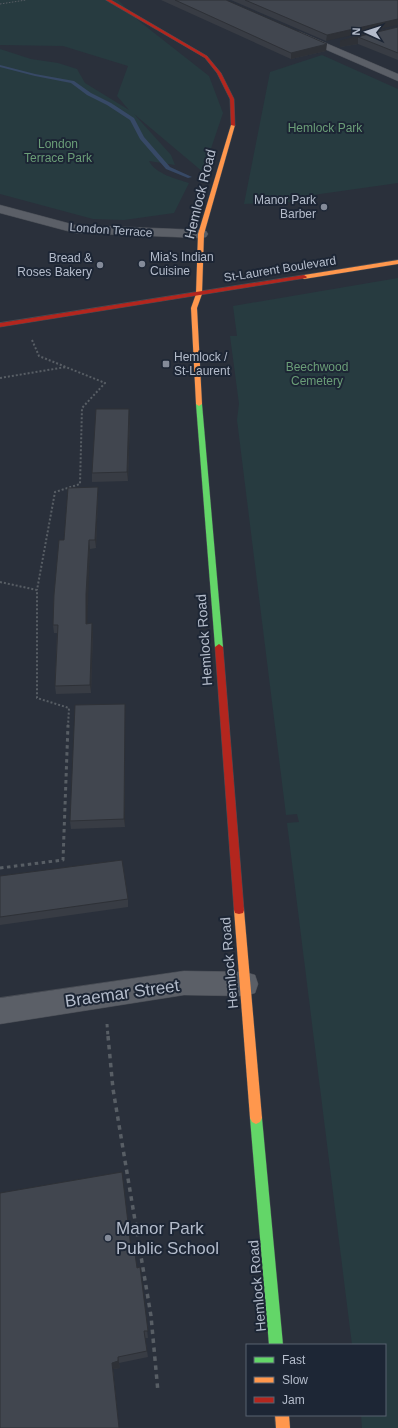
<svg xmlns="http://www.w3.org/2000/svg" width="398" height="1428" font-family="Helvetica,sans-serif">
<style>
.green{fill:#273b40}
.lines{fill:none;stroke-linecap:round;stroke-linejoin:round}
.stream{fill:#374966;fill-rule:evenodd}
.street-casing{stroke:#474b53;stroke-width:1}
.fast-casing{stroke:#474b53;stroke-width:1}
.slow-casing{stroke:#474b53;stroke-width:1}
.jam-casing{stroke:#474b53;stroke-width:1}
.path-far3{stroke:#585e65;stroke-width:1;stroke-dasharray:1.5 1.5;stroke-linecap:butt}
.path-far2{stroke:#585e65;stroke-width:2;stroke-dasharray:2 2;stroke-linecap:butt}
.path-far1{stroke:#585e65;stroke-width:3;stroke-dasharray:3.5 3.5;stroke-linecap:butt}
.path{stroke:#585e65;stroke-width:3.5;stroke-dasharray:4.5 4.5;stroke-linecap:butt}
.street{fill:#5b5f67;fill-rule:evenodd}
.fast{fill:#63d668;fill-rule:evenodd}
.slow{fill:#ff974d;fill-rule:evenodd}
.jam{fill:#b3261e;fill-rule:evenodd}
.wall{fill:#383c44}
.shaded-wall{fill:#2e3137}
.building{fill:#41464f;stroke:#2e3137}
.poi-dot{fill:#848b99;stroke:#1d2635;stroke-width:1.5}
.labels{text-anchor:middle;stroke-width:4;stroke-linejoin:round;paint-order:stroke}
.far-park-label{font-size:12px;fill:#6a9d77;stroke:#1d2635}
.far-poi-label{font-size:12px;fill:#b4bccb;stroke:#1d2635;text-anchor:end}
.far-street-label{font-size:12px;fill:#b4bccb;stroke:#1d2635}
.street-label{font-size:14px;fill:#b4bccb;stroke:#1d2635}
.near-street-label{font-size:17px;fill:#b4bccb;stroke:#1d2635}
.near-poi-label{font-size:17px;fill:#b4bccb;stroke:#1d2635;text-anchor:start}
</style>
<rect width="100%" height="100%" fill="#2a303b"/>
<g class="green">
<path d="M0,0H118L139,21L209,76L223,113L203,172L134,114L171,155L175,165L149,161C155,174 177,179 189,183L174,213L124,220L93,219L0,194V49L31,59L58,63L77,69L85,83L129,110L117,96L128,66L63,46L0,45Z"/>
<path d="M322,55L398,89V183L306,196L310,201L244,204L270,72Z"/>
<path d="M398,278V1428H362L361,1415H385V1345H352L287,823L299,822L297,814L286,815L237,420L239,404L230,336H237L233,306Z"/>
</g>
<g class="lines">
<path class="stream" d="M0,65L35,74L74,81L91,93L111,103L134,118L144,137L170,167L192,177L188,178L166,169L140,139L130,120L107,105L87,95L71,83L35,76L0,67Z"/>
<g class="street-casing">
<g id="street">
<path d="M300,32L398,74V81L297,37L295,35Z"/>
<path d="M0,205L75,225L201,230L206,231L208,234L206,237L201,238L75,233L0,213Z"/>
<path d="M184,971L245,972L255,975L258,984L255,993L245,996L184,995L0,1024V998Z"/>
</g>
</g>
<g class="fast-casing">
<g id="fast">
<path d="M199,402L202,404L223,647L219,650L215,647L196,404Z"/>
<path d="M256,1112L260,1114L262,1118L283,1345H269L250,1118L252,1114Z"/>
</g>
</g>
<g class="slow-casing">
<g id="slow">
<path d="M233,124L235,125L204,234L202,294L197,308L202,404L199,406L196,404L191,308L196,294L198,234L231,125Z"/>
<path d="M398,260V264L304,279L301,277L304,275Z"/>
<path d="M239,906L243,907L244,910L262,1118L260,1122L256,1124L252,1122L250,1118L234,910L235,907Z"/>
<path d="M275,1415H289L290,1428H276Z"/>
</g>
</g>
<g class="jam-casing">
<g id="jam">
<path d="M106,0H111L207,56L221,73L234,99L235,126L231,125L230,99L217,73L205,58Z"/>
<path d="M304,275L307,277L306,278L0,327V323Z"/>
<path d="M219,644L223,647L244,910L243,913L239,914L235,913L234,910L215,647Z"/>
</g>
</g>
<path class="path-far3" d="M0,4L26,0"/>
<g class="path-far2">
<path d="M32,340L39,356L105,383L82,408L80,484L55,492L37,590"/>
<path d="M0,378L66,367"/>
<path d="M0,582L37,590V698L69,708L68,726"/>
</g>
<g class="path-far1">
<path d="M0,868L63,860L68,725"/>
<path d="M107,1024L108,1037"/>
</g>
<path class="path" d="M108,1036L113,1089L151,1316L158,1392"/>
<use href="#street" class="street"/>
<use href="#fast" class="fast"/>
<use href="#slow" class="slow"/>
<use href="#jam" class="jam"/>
</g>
<g class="wall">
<path d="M161,0H226L326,51L291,59Z"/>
<path d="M231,0H398L326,41Z"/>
<path d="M398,27V60L358,44L340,47V41Z"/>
<path d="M130,417L128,481L92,482V473Z"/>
<path d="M98,487V496L96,548L90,549L87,603V624L93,632L91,693L56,694L55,686L57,633H54L53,625L64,540Z"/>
<path d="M125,704V827L71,829L70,821Z"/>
<path d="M0,876L128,899V907L0,925Z"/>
<path d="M131,1248L137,1268L140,1267L148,1338H145L148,1357L119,1363L120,1368L113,1369L119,1428H0Z"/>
</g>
<g class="shaded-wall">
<path d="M398,19V25L326,41L327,35Z"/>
<path d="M358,37V44L340,47V41Z"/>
<path d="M327,44L326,51L291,59V53Z"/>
<path d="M129,409L130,417L128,481L127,472Z"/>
<path d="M98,487V496L96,548L95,540Z"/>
<path d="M89,540L90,549L87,632L86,624V594Z"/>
<path d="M92,623L93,632L91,693L90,685Z"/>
<path d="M125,704V827L124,819Z"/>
<path d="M118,1357L120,1368L113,1369L119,1428L112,1363Z"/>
</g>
<g class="building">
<path d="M175,0H226L327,44L291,53Z"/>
<path d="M245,0H398V19L327,35Z"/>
<path d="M398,27V53L358,37L340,41Z"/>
<path d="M96,409H129L127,472L92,473Z"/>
<path d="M98,487L95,540H89L86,594V624L92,623L90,685L55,686L58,625H53L54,595L59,540H64L68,488Z"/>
<path d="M125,704L124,819L70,821L75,705Z"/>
<path d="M122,860L128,899L0,917V876Z"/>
<path d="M122,1172L131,1248L134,1247L137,1268L140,1267L148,1331H144L147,1351L118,1357V1361L112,1363L119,1428H0V1193Z"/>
</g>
<g class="poi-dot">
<circle cx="324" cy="207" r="4"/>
<circle cx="142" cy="264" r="4"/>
<circle cx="100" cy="265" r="4"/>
<rect x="162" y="360" width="8" height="8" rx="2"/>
<circle cx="108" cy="1238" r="4"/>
</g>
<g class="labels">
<g class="far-park-label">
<text x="325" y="132">Hemlock Park</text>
<text x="58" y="148">London<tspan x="58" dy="14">Terrace Park</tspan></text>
<text x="317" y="371">Beechwood<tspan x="317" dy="14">Cemetery</tspan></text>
</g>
<g class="far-poi-label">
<text x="316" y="204">Manor Park<tspan x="316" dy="14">Barber</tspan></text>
<text x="150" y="261" text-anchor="start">Mia's Indian<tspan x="150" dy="14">Cuisine</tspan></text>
<text x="92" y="262">Bread &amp;<tspan x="92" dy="14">Roses Bakery</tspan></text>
<text x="174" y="361" text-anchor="start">Hemlock /<tspan x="174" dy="14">St-Laurent</tspan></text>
</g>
<g class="far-street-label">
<text transform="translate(111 230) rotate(4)" y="4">London Terrace</text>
<text transform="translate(280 269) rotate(-9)" y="4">St-Laurent Boulevard</text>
</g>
<g class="street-label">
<text transform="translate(200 194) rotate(-76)" y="5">Hemlock Road</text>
<text transform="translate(204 640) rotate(-94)" y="5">Hemlock Road</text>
<text transform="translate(229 963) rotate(-95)" y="5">Hemlock Road</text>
<text transform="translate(257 1286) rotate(-95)" y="5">Hemlock Road</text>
</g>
<g class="near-street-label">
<text transform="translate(122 993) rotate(-8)" y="6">Braemar Street</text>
</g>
<g class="near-poi-label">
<text x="116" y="1234">Manor Park<tspan x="116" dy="20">Public School</tspan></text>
</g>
</g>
<rect x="246" y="1344" width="140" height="72" fill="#1d2635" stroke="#596271"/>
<rect x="254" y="1357" width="20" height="6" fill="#63d668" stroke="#596271"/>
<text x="282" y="1364" font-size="12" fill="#b4bccb">Fast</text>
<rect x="254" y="1377" width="20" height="6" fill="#ff974d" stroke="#596271"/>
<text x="282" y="1384" font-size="12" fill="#b4bccb">Slow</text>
<rect x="254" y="1397" width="20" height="6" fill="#b3261e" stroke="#596271"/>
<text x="282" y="1404" font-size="12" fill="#b4bccb">Jam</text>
<g transform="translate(366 32) rotate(273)" stroke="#1d2635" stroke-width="3" paint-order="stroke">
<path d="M0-3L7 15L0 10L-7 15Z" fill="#b4bccb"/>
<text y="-6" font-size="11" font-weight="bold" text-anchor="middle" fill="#b4bccb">N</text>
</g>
</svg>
